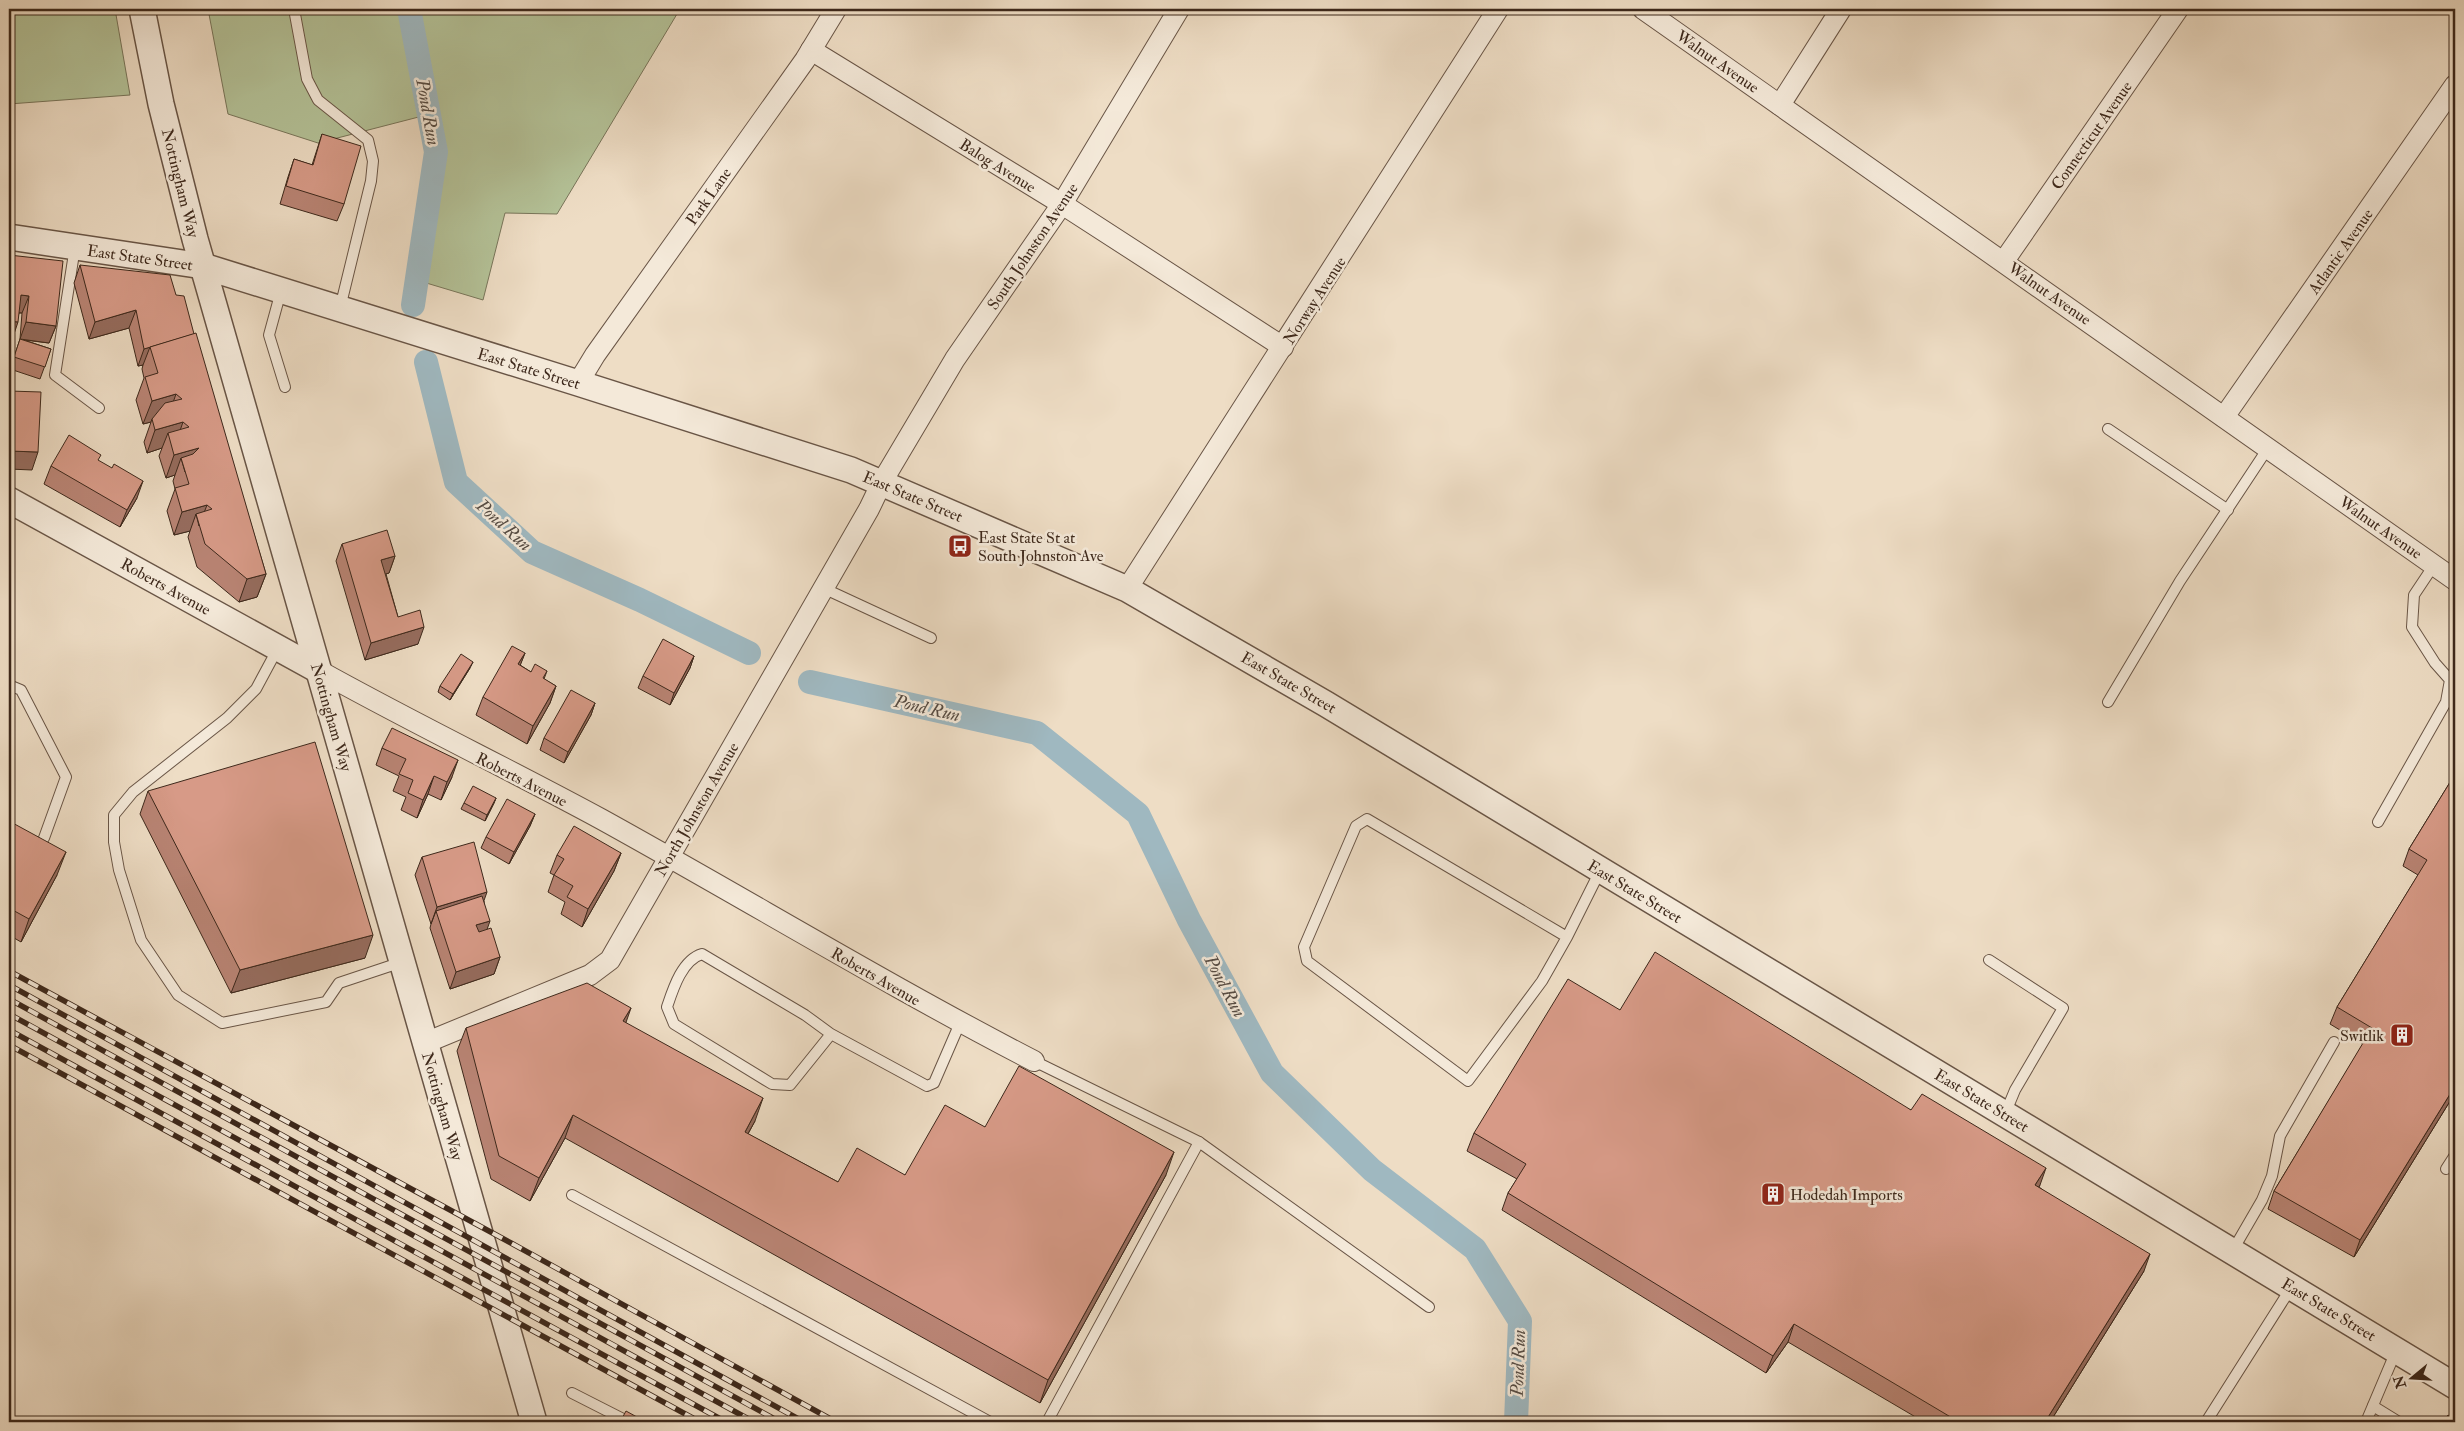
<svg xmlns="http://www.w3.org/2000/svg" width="2464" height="1431" font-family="'IM FELL Double Pica',serif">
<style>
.green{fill:#b4c298;stroke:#78755a}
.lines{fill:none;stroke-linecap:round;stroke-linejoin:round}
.canal{stroke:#9fb8c0;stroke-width:24}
.service-casing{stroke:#695546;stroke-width:12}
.minor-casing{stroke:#695546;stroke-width:22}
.tertiary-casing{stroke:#695546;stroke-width:28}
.service{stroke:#f4e9d9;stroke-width:10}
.minor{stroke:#f4e9d9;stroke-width:20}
.tertiary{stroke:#f4e9d9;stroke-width:25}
.rail-casing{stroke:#3d281b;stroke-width:5.5}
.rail{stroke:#f4e9d9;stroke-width:4;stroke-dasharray:11;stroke-linecap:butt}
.wall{fill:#b98474;stroke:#3d281b}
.shaded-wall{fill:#966c5e;stroke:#3d281b}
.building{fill:#d79a87;stroke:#3d281b}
.labels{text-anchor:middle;stroke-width:5;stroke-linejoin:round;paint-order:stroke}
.street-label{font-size:16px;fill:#3d281b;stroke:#f4e9d9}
.poi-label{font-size:16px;fill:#3d281b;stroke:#f4e9d9;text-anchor:start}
.water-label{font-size:18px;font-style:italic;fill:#564c44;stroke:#f4e9d9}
</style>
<rect width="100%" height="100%" fill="#eeddc5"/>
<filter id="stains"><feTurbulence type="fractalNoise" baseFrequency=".004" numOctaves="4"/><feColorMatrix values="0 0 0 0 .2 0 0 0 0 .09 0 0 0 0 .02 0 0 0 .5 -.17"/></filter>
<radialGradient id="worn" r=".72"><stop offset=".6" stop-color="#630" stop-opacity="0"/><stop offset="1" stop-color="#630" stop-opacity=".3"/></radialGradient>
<g class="green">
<path d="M9,9H115L130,95L9,104Z"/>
<path d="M208,9H680L557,214L505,213L483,300L413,279L438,112L318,143L228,114Z"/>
</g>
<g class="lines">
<g class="canal">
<path d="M409,9L436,152L413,305"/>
<path d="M426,362L456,482L532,552L640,600L749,653"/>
<path d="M810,682L1037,733L1138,814L1189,920L1272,1073L1372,1170L1475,1249L1520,1321L1516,1422"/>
</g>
<g class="service-casing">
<g id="service">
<path d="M294,9L307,79L318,100L368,140L373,161L371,181L340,308"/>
<path d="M75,247L55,375L99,408"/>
<path d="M281,291L269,335L285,387"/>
<path d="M2108,429L2228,510"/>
<path d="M823,588L931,638"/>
<path d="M278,648L256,689L227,718L133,792L114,815V842L119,870L141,940L178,995L222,1023L326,1002L339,983L402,962"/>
<path d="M9,685L21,690L66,777L44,838"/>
<path d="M2108,702L2180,581L2268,448"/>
<path d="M2378,822L2446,702L2450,680L2435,663L2412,627L2414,595L2434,565"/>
<path d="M1567,937L1367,819L1356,826L1304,947L1307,961L1468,1081L1542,981L1567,937L1600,871"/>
<path d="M1989,960L2063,1008L2015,1090L2005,1114"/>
<path d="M831,1034L790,1085L772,1084L674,1024L667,1007C673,989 682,960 702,954L805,1015L831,1034L927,1086L934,1083L960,1023"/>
<path d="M1034,1061L1199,1142L1429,1307"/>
<path d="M2446,1169L2455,1155"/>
<path d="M572,1195L990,1422"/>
<path d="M2233,1250L2262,1200L2272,1176L2280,1136L2334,1042"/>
<path d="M572,1393L629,1422"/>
<path d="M2373,1406L2399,1422"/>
<path d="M1047,1422L1199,1142"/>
<path d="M2206,1422L2291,1288"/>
<path d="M2366,1422L2396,1351"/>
</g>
</g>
<g class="minor-casing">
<g id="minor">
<path d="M1643,9L2455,580"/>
<path d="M811,50L1062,204L1283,347"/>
<path d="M1780,105L1841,9"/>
<path d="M2004,261L2178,9"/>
<path d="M578,383L595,355L805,60L836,9"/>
<path d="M2224,417L2455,85"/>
<path d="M1127,589L1498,9"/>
<path d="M318,670C411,722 507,768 601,819C746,899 887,985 1034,1061"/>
<path d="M425,1043L590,975L610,960L869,509L882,482L955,359L1062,204L1179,9"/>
</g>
</g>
<g class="tertiary-casing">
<g id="tertiary">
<path d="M142,9L161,104L195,239L534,1422"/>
<path d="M9,237L203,266L578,383L851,470L1127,589L1326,704L2455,1386"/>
<path d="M9,500L318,670"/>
</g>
</g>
<use href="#service" class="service"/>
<use href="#minor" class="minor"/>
<use href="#tertiary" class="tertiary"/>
<g class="rail-casing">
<g id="rail">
<path d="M9,971L511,1243L836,1422"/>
<path d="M9,985L804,1422"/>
<path d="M9,999L780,1422"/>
<path d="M9,1014L754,1422"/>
<path d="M9,1030L726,1422"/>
<path d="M9,1045L700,1422"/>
</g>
</g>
<use href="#rail" class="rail"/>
</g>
<g class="wall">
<path d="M322,134L344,204L337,221L280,204L288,177L294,159L312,165Z"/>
<path d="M9,255L56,326L49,343L24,340L51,349L40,379L10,369L20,339L22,313H19L12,340Z"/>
<path d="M80,265L194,334L266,574L257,597L239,602L197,567L188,537L190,531L174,535L167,511L175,489L173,481L175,475L166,478L159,456L162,448L147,453L144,442L151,422L143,424L136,400L144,378L142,369L143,365L138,366L129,328L89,339L74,283Z"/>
<path d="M99,461L137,498L120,527L44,484L51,466Z"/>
<path d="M342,544L395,556L389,573L386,574L398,617L418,644L365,660L336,561Z"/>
<path d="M525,653L520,665L531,672L547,671L544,679L556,686L550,703L527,744L476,715L483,697Z"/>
<path d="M694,656L690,668L670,705L638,688L643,676Z"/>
<path d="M470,668L450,700L438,692L440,686Z"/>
<path d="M595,703L591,715L564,763L540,750L544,738Z"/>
<path d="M382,748L452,777L441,800L428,794L417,818L401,810L406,797L393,791L399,776L376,765Z"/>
<path d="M2452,779L2455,1093L2354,1257L2268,1209L2274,1191L2363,1044L2330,1024L2337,1007L2418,875L2403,866L2409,849Z"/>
<path d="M148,791L365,958L231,993L140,814Z"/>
<path d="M496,798L494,803L485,821L461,809L464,803Z"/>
<path d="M535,814L530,826L509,864L481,848L486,837Z"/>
<path d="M9,821L57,875L21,942L9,935Z"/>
<path d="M621,853L614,871L582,927L561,914L565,902L548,892L554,875L550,873L557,855Z"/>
<path d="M422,857L484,901L487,930L500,957L494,974L450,989L430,928L431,924L415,875Z"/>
<path d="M1620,1010L1911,1110L2040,1185L2039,1187L2144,1271L2050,1422H1924L1788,1342L1766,1373L1502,1210L1508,1193L1517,1179L1467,1151L1474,1133Z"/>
<path d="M626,1023L755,1121L748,1134L838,1182L905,1175L985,1127L1166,1175L1040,1403L565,1138L530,1201L491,1179L457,1051L466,1028Z"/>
</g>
<g class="shaded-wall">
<path d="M21,295L29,296L22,313L15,312Z"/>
<path d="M136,310L129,328L89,339L95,322Z"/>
<path d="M9,321L18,322L12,340L9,339Z"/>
<path d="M26,322L56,326L49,343L20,339Z"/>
<path d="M150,347L143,365L138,366L144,349Z"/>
<path d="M176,394L168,417L152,419L151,422L143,424L152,401Z"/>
<path d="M183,422L175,445L168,433L162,448L147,453L155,430Z"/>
<path d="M199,448L185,472L181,458L175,475L166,478L174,455Z"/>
<path d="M9,451L38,452L32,470L9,469Z"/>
<path d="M143,481L137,498L120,527L127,510Z"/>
<path d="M207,505L199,526L196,514L190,531L174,535L182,512Z"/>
<path d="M395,556L389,573L375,577L381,560Z"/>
<path d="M266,574L257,597L239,602L247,579Z"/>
<path d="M424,627L418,644L365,660L371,643Z"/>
<path d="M525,653L518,671V664Z"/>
<path d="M694,656L690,668L670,705L674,693Z"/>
<path d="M473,662L470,668L450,700L453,694Z"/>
<path d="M556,686L550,703L527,744L533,726Z"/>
<path d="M595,703L591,715L564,763L568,752Z"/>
<path d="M458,760L452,777L441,800L447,782Z"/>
<path d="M434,776L428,794L417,818L423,800Z"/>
<path d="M496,798L494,803L485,821L487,815Z"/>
<path d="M535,814L530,826L509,864L514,852Z"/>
<path d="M66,852L57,875L21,942L29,919Z"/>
<path d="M621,853L614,871L582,927L588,909Z"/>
<path d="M487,892L481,909L436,911L431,924L437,907Z"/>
<path d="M490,921L484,938L470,942L476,925Z"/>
<path d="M373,935L365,958L231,993L240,970Z"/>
<path d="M500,957L494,974L450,989L456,972Z"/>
<path d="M631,1008L623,1031V1021Z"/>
<path d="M2455,1086V1093L2354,1257L2360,1240Z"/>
<path d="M763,1098L755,1121L736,1155L745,1132Z"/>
<path d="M573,1115L565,1138L530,1201L539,1178Z"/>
<path d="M1174,1152L1166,1175L1040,1403L1048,1380Z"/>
<path d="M2046,1168L2040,1185L2028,1202L2035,1185Z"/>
<path d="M2150,1254L2144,1271L2050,1422H2045Z"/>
<path d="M1794,1324L1788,1342L1766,1373L1773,1356Z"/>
</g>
<g class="building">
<path d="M322,134L361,146L344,204L286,186L294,159L313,165Z"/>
<path d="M9,148H10L9,163Z"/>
<path d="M9,255L63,261L56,326L26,322L29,296L21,295L18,322L9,321Z"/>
<path d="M80,265L170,275L176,295L184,296L194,334L144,349L136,310L95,322Z"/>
<path d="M196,333L266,574L247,579L205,544L196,514L212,509L207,505L182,512L175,488L189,484L181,458L193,454L199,448L174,455L168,433L189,427L183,422L155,430L152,419L165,403L182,399L176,394L152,401L145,377L158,373L150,347Z"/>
<path d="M20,339L51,349L45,367L14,357Z"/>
<path d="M9,379H10L9,391L41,392L38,452L9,451Z"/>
<path d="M69,435L101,455L98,460L112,468L114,464L143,481L127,510L51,466Z"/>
<path d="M387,530L395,556L381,560L398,617L420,610L424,627L371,643L342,544Z"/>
<path d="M663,639L694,656L674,693L643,676Z"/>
<path d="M512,646L525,653L518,664L531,672L535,664L547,671L543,678L556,686L533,726L483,697Z"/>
<path d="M461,654L473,662L453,694L440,686Z"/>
<path d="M571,690L595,703L568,752L544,738Z"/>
<path d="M392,728L458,760L447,782L434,776L423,800L408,793L413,780L399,774L406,759L382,748Z"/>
<path d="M315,742L373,935L240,970L148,791Z"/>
<path d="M2452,779L2455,781V1086L2360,1240L2274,1191L2372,1028L2337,1007L2427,860L2409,849Z"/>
<path d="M473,786L496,798L487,815L464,803Z"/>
<path d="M507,799L535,814L514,852L486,837Z"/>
<path d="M9,821L66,852L29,919L9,908Z"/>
<path d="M574,826L621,853L588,909L567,897L573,886L554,875L564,859L557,855Z"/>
<path d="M474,842L487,892L437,907L422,857Z"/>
<path d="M482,896L490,921L476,925L479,932L491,928L500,957L456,972L436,911Z"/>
<path d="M1655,952L1911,1110L1922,1094L2046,1168L2035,1185L2150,1254L2045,1422H1959L1794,1324L1773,1356L1508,1193L1526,1164L1474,1133L1568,979L1620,1010Z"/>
<path d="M587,983L631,1008L623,1021L763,1098L745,1132L838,1182L857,1148L905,1175L945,1105L985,1127L1019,1066L1174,1152L1048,1380L573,1115L539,1178L499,1156L466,1028Z"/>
<path d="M626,1411L646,1422H620Z"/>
<path d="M2448,1415L2455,1420V1422H2443Z"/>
</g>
<defs>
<g id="bus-square" transform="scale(1.25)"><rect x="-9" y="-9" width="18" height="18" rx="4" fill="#8f2418" stroke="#f4e9d9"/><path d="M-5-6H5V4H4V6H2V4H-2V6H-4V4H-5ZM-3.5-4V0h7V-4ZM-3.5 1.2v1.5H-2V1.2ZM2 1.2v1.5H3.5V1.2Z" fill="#fff"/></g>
<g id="building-square" transform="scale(1.25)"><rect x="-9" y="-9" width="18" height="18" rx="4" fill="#8f2418" stroke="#f4e9d9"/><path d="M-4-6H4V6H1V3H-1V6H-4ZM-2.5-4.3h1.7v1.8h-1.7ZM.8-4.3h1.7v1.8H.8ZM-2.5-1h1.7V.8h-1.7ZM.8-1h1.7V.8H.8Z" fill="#fff"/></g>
</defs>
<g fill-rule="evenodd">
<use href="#bus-square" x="960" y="546"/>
<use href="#building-square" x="2402" y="1035"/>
<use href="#building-square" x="1773" y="1194"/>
</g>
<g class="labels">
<g class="street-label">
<text transform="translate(1718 61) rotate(35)" y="6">Walnut Avenue</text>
<text transform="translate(2091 135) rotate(-55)" y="6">Connecticut Avenue</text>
<text transform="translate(998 165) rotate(32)" y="6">Balog Avenue</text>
<text transform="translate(181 183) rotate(76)" y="6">Nottingham Way</text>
<text transform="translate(708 196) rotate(-55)" y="6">Park Lane</text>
<text transform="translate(1032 246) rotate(-56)" y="6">South Johnston Avenue</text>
<text transform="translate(2340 251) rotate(-55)" y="6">Atlantic Avenue</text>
<text transform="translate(140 257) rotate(8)" y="6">East State Street</text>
<text transform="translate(2050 293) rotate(35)" y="6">Walnut Avenue</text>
<text transform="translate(1314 300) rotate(-57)" y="6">Norway Avenue</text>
<text transform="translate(529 368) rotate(17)" y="6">East State Street</text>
<text transform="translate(913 496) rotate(23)" y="6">East State Street</text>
<text transform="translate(2381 527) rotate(35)" y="6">Walnut Avenue</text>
<text transform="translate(166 586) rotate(29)" y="6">Roberts Avenue</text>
<text transform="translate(1289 682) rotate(30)" y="6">East State Street</text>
<text transform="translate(332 717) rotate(74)" y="6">Nottingham Way</text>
<text transform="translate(522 779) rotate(27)" y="6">Roberts Avenue</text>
<text transform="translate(696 809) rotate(-60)" y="6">North Johnston Avenue</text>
<text transform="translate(1635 891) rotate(31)" y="6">East State Street</text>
<text transform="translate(876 976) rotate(30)" y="6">Roberts Avenue</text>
<text transform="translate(1982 1100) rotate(31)" y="6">East State Street</text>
<text transform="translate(443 1106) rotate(74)" y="6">Nottingham Way</text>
<text transform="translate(2329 1309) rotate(31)" y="6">East State Street</text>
</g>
<g class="poi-label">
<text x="978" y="543">East State St at<tspan x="978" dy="18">South Johnston Ave</tspan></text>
<text x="2384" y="1041" text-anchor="end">Switlik</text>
<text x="1790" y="1200">Hodedah Imports</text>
</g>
<g class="water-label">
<text transform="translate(428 112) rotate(80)" y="6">Pond Run</text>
<text transform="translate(504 525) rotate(42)" y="6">Pond Run</text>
<text transform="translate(927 708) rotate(13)" y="6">Pond Run</text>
<text transform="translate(1225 986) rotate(62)" y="6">Pond Run</text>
<text transform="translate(1518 1363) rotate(-88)" y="6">Pond Run</text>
</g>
</g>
<rect width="2464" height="1431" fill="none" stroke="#eeddc5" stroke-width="30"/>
<rect x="10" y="10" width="2444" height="1411" fill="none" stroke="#3d281b" stroke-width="2.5"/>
<rect x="15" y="15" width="2434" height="1401" fill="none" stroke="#3d281b"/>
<g transform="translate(2412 1378) rotate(252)" stroke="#f4e9d9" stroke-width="4" paint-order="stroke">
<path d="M0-4L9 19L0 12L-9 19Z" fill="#3d281b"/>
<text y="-8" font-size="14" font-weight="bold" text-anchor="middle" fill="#3d281b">N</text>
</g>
<rect width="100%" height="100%" filter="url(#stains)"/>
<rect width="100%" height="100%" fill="url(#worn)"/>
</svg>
